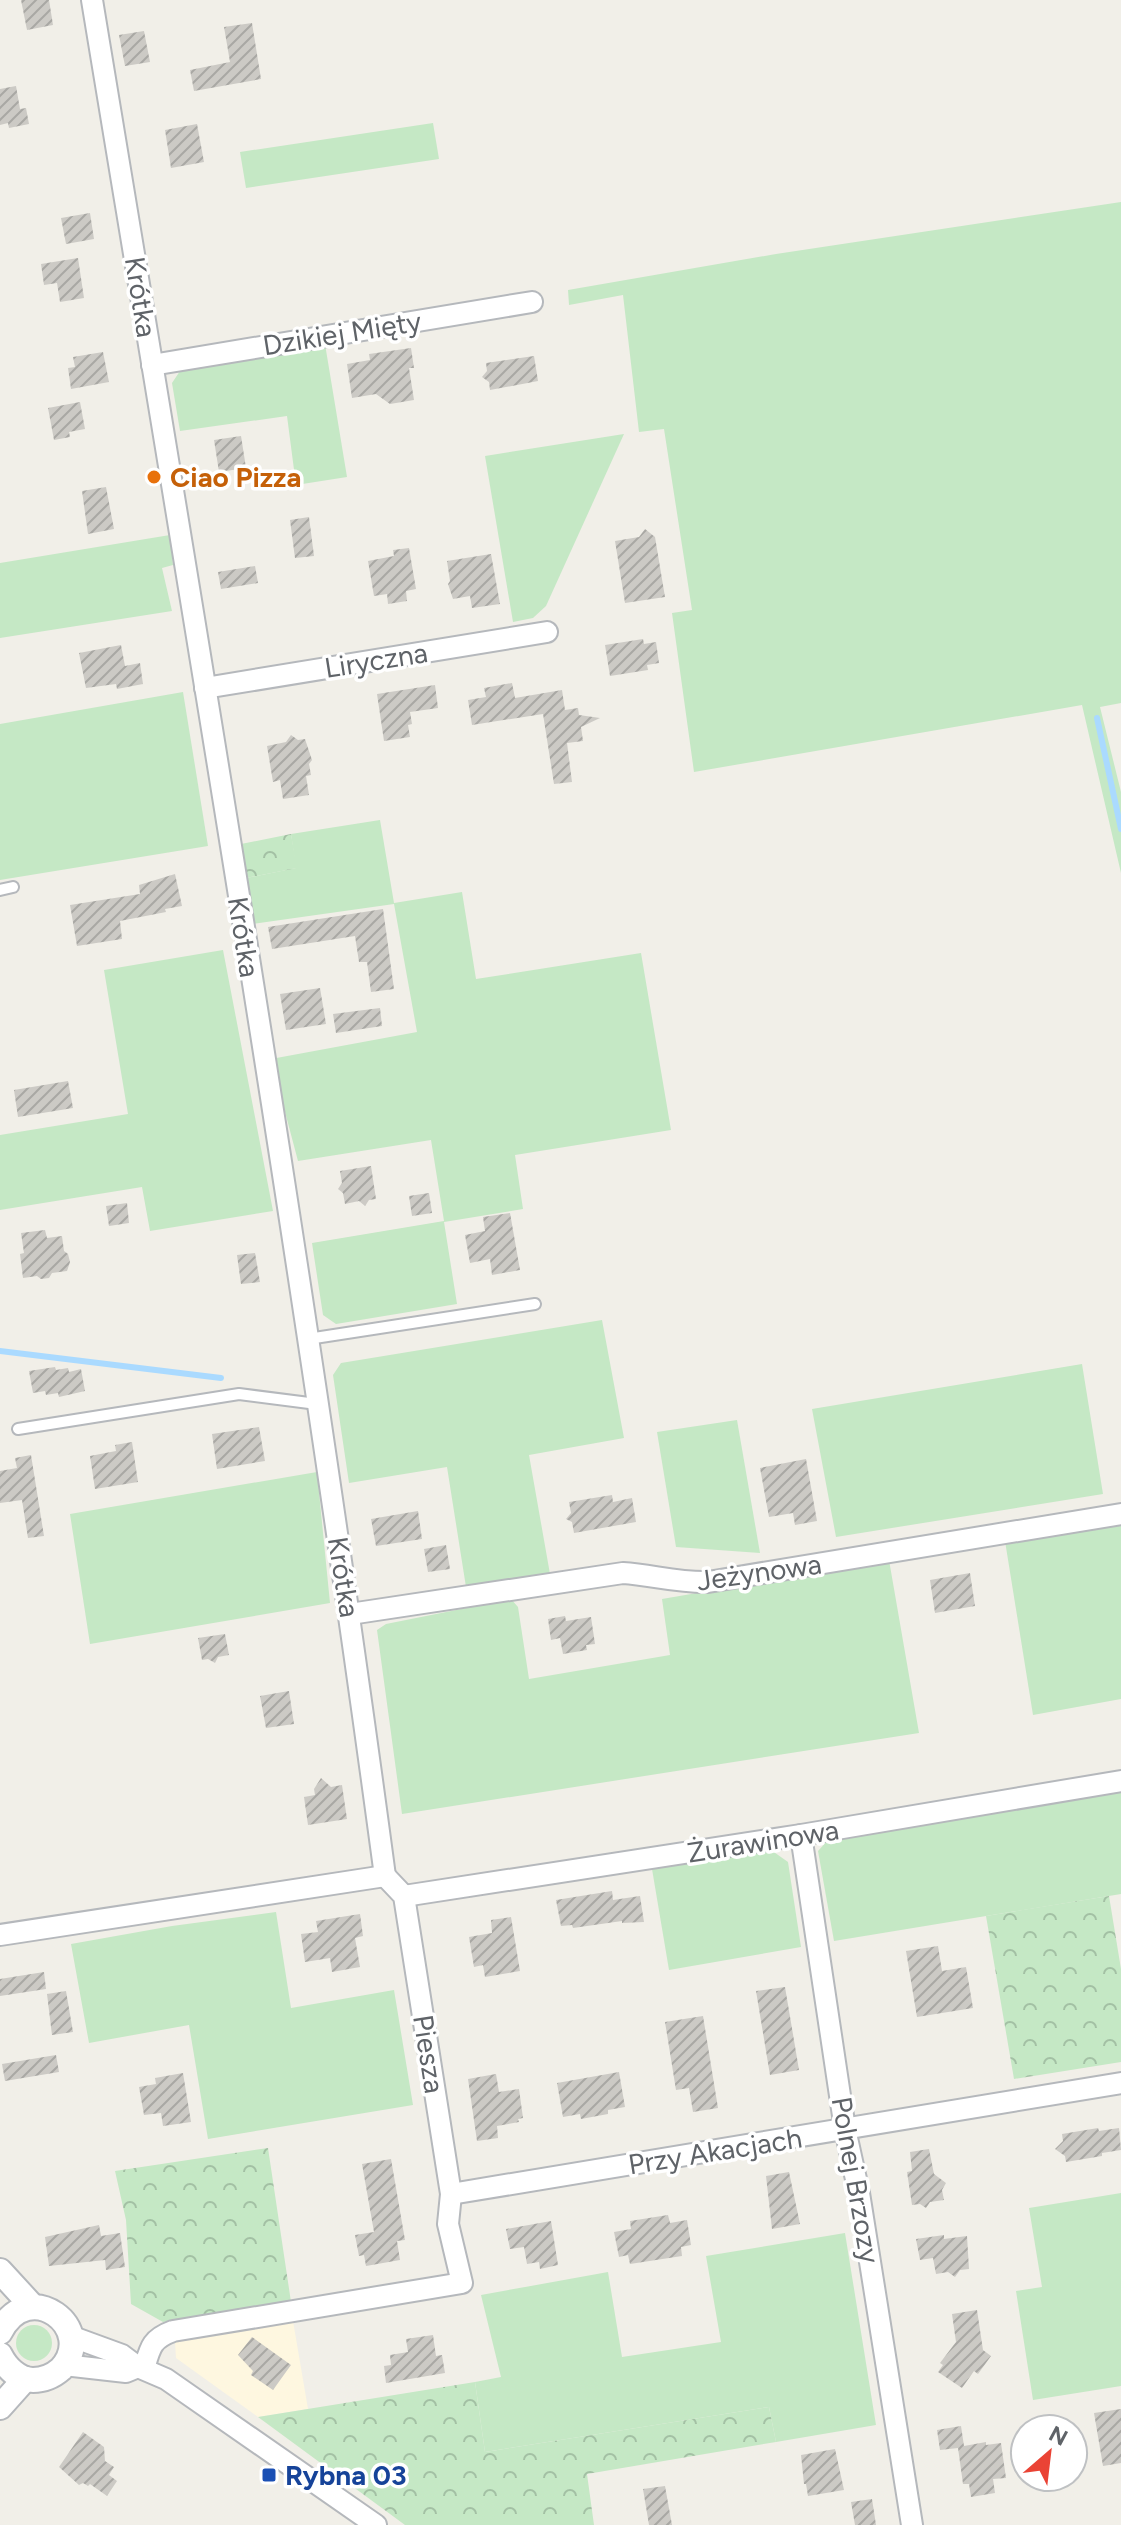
<svg xmlns="http://www.w3.org/2000/svg" width="1121" height="2525" font-family="Figtree,sans-serif">
<style>
.commercial{fill:#fef7e0}
.green{fill:#c5e8c5}
.forest{fill:url(#forest-crowns)}
.lines{fill:none;stroke-linecap:round;stroke-linejoin:round}
.stream{stroke:#aadaff;stroke-width:6}
.building{fill:url(#building-hatch)}
.service-casing{stroke:#b5b8bc;stroke-width:14}
.minor-casing{stroke:#b5b8bc;stroke-width:24}
.tertiary-casing{stroke:#b5b8bc;stroke-width:28}
.service{stroke:#fff;stroke-width:10}
.minor{stroke:#fff;stroke-width:20}
.tertiary{stroke:#fff;stroke-width:24}
.food-dot{fill:#e8710a;stroke:#fff;stroke-width:3}
.transit-dot{fill:#1a4fb4;stroke:#fff;stroke-width:3}
.labels{text-anchor:middle;stroke-width:7;stroke-linejoin:round;paint-order:stroke}
.street-label{font-size:28px;fill:#5f6368;stroke:#fff}
.food-label{font-size:28px;font-weight:bold;fill:#c56008;stroke:#fff;text-anchor:start}
.transit-label{font-size:28px;font-weight:bold;fill:#164399;stroke:#fff;text-anchor:start}
</style>
<defs>
<pattern id="forest-crowns" width="20" height="18" patternUnits="userSpaceOnUse" patternTransform="scale(2)"><rect width="20" height="18" fill="#c5e8c5"/><path d="M2 6a3 3 0 1 1 6 0M12 15a3 3 0 1 1 6 0" fill="none" stroke="#a3c0a4"/></pattern>
<pattern id="building-hatch" width="6" height="6" patternUnits="userSpaceOnUse" patternTransform="scale(2)"><rect width="6" height="6" fill="#cccac5"/><path d="M-1 1l2-2M0 6l6-6M5 7l2-2" fill="none" stroke="#a9a8a4"/></pattern>
</defs>
<rect width="100%" height="100%" fill="#f1efe8"/>
<path class="commercial" d="M293,2321L308,2409L258,2417L176,2358L175,2342Z"/>
<g class="green">
<path d="M433,123L439,159L246,188L240,152Z"/>
<path d="M1121,202V703L1100,707L1121,792V873L1082,705L694,772L672,613L692,610L664,429L639,432L623,295L569,305L568,290L776,254Z"/>
<path d="M325,344L347,477L296,485L287,416L180,431L172,383L182,368Z"/>
<path d="M624,434L546,606L533,618L513,622L485,456Z"/>
<path d="M170,535L173,565L162,568L172,611L0,638V563Z"/>
<path d="M183,692L208,846L0,880V724Z"/>
<path d="M380,820L394,903L462,892L476,979L641,953L671,1130L515,1155L523,1209L444,1222L457,1304L336,1324L323,1315L312,1243L444,1221L431,1140L298,1161L271,1059L417,1032L394,904L253,924L241,879L296,868L291,834Z"/>
<path d="M223,950L273,1211L150,1231L142,1187L0,1210V1135L128,1114L104,970Z"/>
<path d="M602,1320L624,1438L529,1455L550,1574L466,1587L447,1467L349,1483L333,1375L341,1363Z"/>
<path d="M1082,1364L1103,1494L836,1537L812,1409Z"/>
<path d="M737,1420L760,1553L676,1547L657,1432Z"/>
<path d="M317,1472L330,1603L90,1644L70,1514Z"/>
<path d="M1121,1522V1699L1033,1715L1005,1541Z"/>
<path d="M889,1560L919,1733L402,1814L377,1630L386,1624L511,1599L518,1607L529,1679L670,1655L662,1599Z"/>
<path d="M1121,1791V1894L834,1941L818,1851L828,1840Z"/>
<path d="M771,1850L788,1862L801,1947L669,1970L652,1869Z"/>
<path d="M276,1912L291,2008L394,1990L413,2105L208,2139L189,2025L89,2043L71,1944L172,1926Z"/>
<path d="M1121,2193V2386L1033,2400L1016,2291L1042,2287L1029,2208Z"/>
<path d="M845,2233L876,2425L776,2442L769,2407L485,2452L475,2382L501,2377L481,2295L608,2272L622,2357L721,2342L706,2256Z"/>
<circle cx="34" cy="2343" r="18"/>
</g>
<g class="forest">
<path d="M291,834L297,868L241,879L236,845Z"/>
<path d="M1109,1896L1121,1969V2062L1014,2079L986,1916Z"/>
<path d="M268,2148L291,2302L163,2322L131,2304L126,2220L115,2171Z"/>
<path d="M475,2382L485,2452L769,2407L776,2442L587,2474L594,2525H405L258,2417Z"/>
</g>
<g class="lines">
<g class="stream">
<path d="M1097,718L1121,829"/>
<path d="M0,1351L221,1378"/>
</g>
</g>
<g class="building">
<path d="M21,0H49L53,25L27,30Z"/>
<path d="M252,23L261,79L194,91L190,70L230,62L224,27Z"/>
<path d="M144,31L150,62L125,66L119,35Z"/>
<path d="M16,86L20,109L26,108L29,124L9,128L8,123L0,125V89Z"/>
<path d="M197,124L204,162L171,168L165,130Z"/>
<path d="M90,213L94,239L66,244L61,218Z"/>
<path d="M78,258L84,298L60,302L57,283L44,285L41,264Z"/>
<path d="M411,348L414,368H409L414,400L390,404L376,394L352,398L347,364L370,360L369,354Z"/>
<path d="M103,352L109,382L71,389L68,368L75,367L73,357Z"/>
<path d="M534,356L538,381L490,390L489,382L482,377L487,371L486,363Z"/>
<path d="M80,402L85,429L69,432L70,437L54,440L48,408Z"/>
<path d="M241,436L246,468L219,472L214,440Z"/>
<path d="M106,487L114,529L88,534L82,491Z"/>
<path d="M309,517L314,556L295,558L290,520Z"/>
<path d="M645,529L655,537L665,597L625,603L615,541L639,537Z"/>
<path d="M409,548L416,589L406,591L407,601L388,604L387,594L374,596L368,561L394,556L393,550Z"/>
<path d="M491,554L500,604L472,608L470,596L453,599L448,584L450,581L447,561Z"/>
<path d="M255,566L258,583L221,589L218,572Z"/>
<path d="M643,639L644,644L656,642L659,663L647,665L648,670L610,676L605,645Z"/>
<path d="M121,645L125,666L140,663L143,684L117,689L116,684L86,688L79,653Z"/>
<path d="M512,683L515,698L562,690L565,710L578,708L579,715L600,718L581,727L583,741L567,743L572,782L554,784L543,714L472,725L468,700L486,697L484,688Z"/>
<path d="M435,685L438,708L410,712L412,724L408,725L410,737L384,741L377,694Z"/>
<path d="M291,735L298,740L305,739L312,760L309,764L311,775L306,776L309,795L283,799L280,780L273,782L267,746L286,742Z"/>
<path d="M175,874L182,906L165,909L166,912L120,921L122,939L77,946L70,905L140,894L139,885Z"/>
<path d="M383,909L394,989L371,992L367,962H359L355,936L272,949L268,927Z"/>
<path d="M320,988L326,1024L286,1030L280,994Z"/>
<path d="M380,1008L382,1026L336,1033L333,1014Z"/>
<path d="M68,1081L73,1108L18,1117L14,1090Z"/>
<path d="M371,1166L376,1199L369,1200L365,1206L359,1201L345,1204L343,1193L338,1189L342,1183L340,1171Z"/>
<path d="M429,1193L432,1213L412,1216L409,1196Z"/>
<path d="M127,1203L129,1223L109,1226L106,1206Z"/>
<path d="M510,1213L520,1270L492,1275L490,1259L470,1263L465,1235L485,1231L483,1217Z"/>
<path d="M45,1230L47,1238L62,1236L64,1251L68,1254L70,1262L67,1271L52,1273L49,1278L41,1279L37,1276L23,1278L20,1254L24,1253L21,1233Z"/>
<path d="M255,1253L260,1282L241,1284L237,1255Z"/>
<path d="M55,1367L56,1370L68,1368L69,1372L81,1369L85,1391L59,1397L58,1393L46,1395L45,1391L33,1393L29,1371Z"/>
<path d="M259,1427L265,1461L217,1469L212,1434Z"/>
<path d="M132,1442L138,1482L95,1489L90,1456L116,1451L115,1445Z"/>
<path d="M31,1455L44,1536L28,1538L22,1500L0,1503V1471L17,1468L15,1458Z"/>
<path d="M806,1459L817,1521L795,1525L793,1513L769,1517L760,1468Z"/>
<path d="M612,1495L613,1502L632,1498L636,1522L574,1533L572,1522L566,1519L571,1513L569,1502Z"/>
<path d="M418,1511L422,1539L376,1546L371,1519Z"/>
<path d="M446,1545L450,1569L428,1572L424,1549Z"/>
<path d="M970,1573L975,1606L935,1613L930,1580Z"/>
<path d="M565,1616L566,1621L591,1617L595,1644L586,1645L587,1650L563,1654L560,1638L551,1640L548,1619Z"/>
<path d="M225,1634L229,1655L218,1657L215,1663L208,1659L202,1660L198,1638Z"/>
<path d="M289,1691L294,1724L266,1728L260,1696Z"/>
<path d="M321,1778L331,1787L342,1785L347,1819L308,1825L304,1797L315,1795L314,1789Z"/>
<path d="M612,1891L613,1900L640,1896L644,1922L622,1923V1921L573,1928L572,1925L561,1926L556,1900Z"/>
<path d="M360,1914L363,1936L355,1938L360,1967L332,1972L330,1958L305,1962L301,1934L318,1932L316,1921Z"/>
<path d="M511,1917L520,1971L485,1977L483,1965L474,1967L469,1937L492,1933L491,1920Z"/>
<path d="M938,1946L942,1971L966,1967L973,2008L917,2017L906,1951Z"/>
<path d="M44,1972L46,1989L0,1996V1979Z"/>
<path d="M785,1987L799,2070L770,2075L756,1991Z"/>
<path d="M66,1991L73,2032L52,2035L47,1994Z"/>
<path d="M703,2016L718,2108L693,2112L689,2088L676,2090L665,2022Z"/>
<path d="M56,2055L59,2072L5,2081L2,2064Z"/>
<path d="M619,2072L625,2107L608,2110V2114L581,2119L580,2114L563,2117L557,2083Z"/>
<path d="M183,2073L191,2122L163,2126L161,2113L144,2115L139,2087L156,2084L155,2078Z"/>
<path d="M496,2074L499,2092L519,2089L523,2118L518,2119L519,2122L497,2126L498,2138L477,2141L468,2079Z"/>
<path d="M1098,2128L1099,2131L1119,2128L1121,2150L1102,2153V2156L1066,2162L1065,2156L1055,2149L1063,2141L1062,2134Z"/>
<path d="M929,2149L934,2174L946,2183L942,2190L944,2200L930,2202L926,2208L920,2204L912,2205L907,2172L912,2171L910,2152Z"/>
<path d="M391,2159L405,2240L397,2241L400,2260L366,2266L364,2255L359,2256L355,2235L374,2232L362,2164Z"/>
<path d="M789,2172L800,2224L772,2229L766,2176Z"/>
<path d="M668,2215L670,2223L687,2220L691,2245L681,2247L682,2256L630,2264L628,2255L619,2257L614,2232L631,2229L630,2221Z"/>
<path d="M551,2221L558,2265L540,2269L539,2262L527,2264L524,2247L510,2249L506,2229Z"/>
<path d="M99,2225L101,2236L120,2233L125,2267L106,2270L105,2260L49,2266L45,2237Z"/>
<path d="M944,2235V2239L967,2236L969,2269L960,2270L955,2277L948,2272L936,2274L933,2258L920,2260L916,2239Z"/>
<path d="M977,2310L983,2350L991,2356L978,2374L974,2371L962,2388L938,2372L943,2365L940,2363L956,2342L952,2314Z"/>
<path d="M433,2335L436,2356L442,2355L445,2373L386,2383L384,2366L391,2365L390,2355L408,2352L406,2339Z"/>
<path d="M252,2337L291,2365L273,2390L251,2375L253,2371L238,2355Z"/>
<path d="M1121,2409V2463L1103,2466L1094,2413Z"/>
<path d="M961,2426L964,2446L986,2442V2445L1001,2443L1006,2478L993,2479L995,2493L971,2497L969,2484H963L958,2448L940,2450L937,2430Z"/>
<path d="M83,2432L104,2447L105,2461L114,2467L109,2475L117,2481L107,2496L90,2484L88,2486L83,2483L79,2485L59,2467Z"/>
<path d="M835,2449L844,2490L808,2496L806,2484H804L801,2455Z"/>
<path d="M665,2486L672,2525H649L643,2489Z"/>
<path d="M872,2499L876,2525H855L851,2502Z"/>
</g>
<g class="lines">
<g class="service-casing">
<g id="service">
<path d="M0,890L13,887"/>
<path d="M308,1339L535,1304"/>
<path d="M18,1429L239,1394L317,1404"/>
</g>
</g>
<g class="minor-casing">
<g id="minor">
<path d="M92,0C195,624 301,1249 385,1876"/>
<path d="M152,365L532,302"/>
<path d="M205,688L547,632"/>
<path d="M350,1614L623,1573C652,1575 679,1583 708,1582L1121,1514"/>
<path d="M801,1835L845,2129L859,2193L912,2525"/>
<path d="M404,1896L801,1835L1121,1781"/>
<path d="M0,1935L385,1876"/>
<path d="M451,2194L1121,2083"/>
<path d="M70,2336L122,2355L138,2367L166,2379L376,2525"/>
<path d="M64,2365L126,2372L138,2367"/>
<path d="M144,2369C150,2348 151,2339 173,2331L462,2283L448,2224L451,2194L404,1896L385,1876"/>
</g>
</g>
<g class="tertiary-casing">
<g id="tertiary">
<path d="M0,2271L33,2307"/>
<path d="M0,2332C29,2275 98,2329 61,2369C53,2376 43,2380 33,2380C18,2380 6,2367 0,2355"/>
<path d="M0,2407L25,2379"/>
</g>
</g>
<use href="#service" class="service"/>
<use href="#minor" class="minor"/>
<use href="#tertiary" class="tertiary"/>
</g>
<circle class="food-dot" cx="154" cy="477" r="8"/>
<rect class="transit-dot" x="261" y="2467" width="16" height="16" rx="4"/>
<g class="labels">
<g class="street-label">
<text transform="translate(141 297) rotate(81)" y="10">Krótka</text>
<text transform="translate(342 333) rotate(-9)" y="10">Dzikiej Mięty</text>
<text transform="translate(376 660) rotate(-9)" y="10">Liryczna</text>
<text transform="translate(244 937) rotate(81)" y="10">Krótka</text>
<text transform="translate(759 1572) rotate(-8)" y="10">Jeżynowa</text>
<text transform="translate(344 1577) rotate(81)" y="10">Krótka</text>
<text transform="translate(763 1841) rotate(-9)" y="10">Żurawinowa</text>
<text transform="translate(429 2054) rotate(81)" y="10">Piesza</text>
<text transform="translate(715 2151) rotate(-9)" y="10">Przy Akacjach</text>
<text transform="translate(856 2180) rotate(80)" y="10">Polnej Brzozy</text>
</g>
<g class="food-label">
<text x="170" y="487">Ciao Pizza</text>
</g>
<g class="transit-label">
<text x="285" y="2485">Rybna 03</text>
</g>
</g>
<g transform="translate(1049 2453) rotate(28)"><circle r="38" fill="#ffffff" stroke="#bfc1c3" stroke-width="2"/>
<path d="M0-6L14 30L0 20L-14 30Z" fill="#ea4335"/>
<text y="-12" font-size="22" font-weight="bold" text-anchor="middle" fill="#5f6368">N</text>
</g>
</svg>
